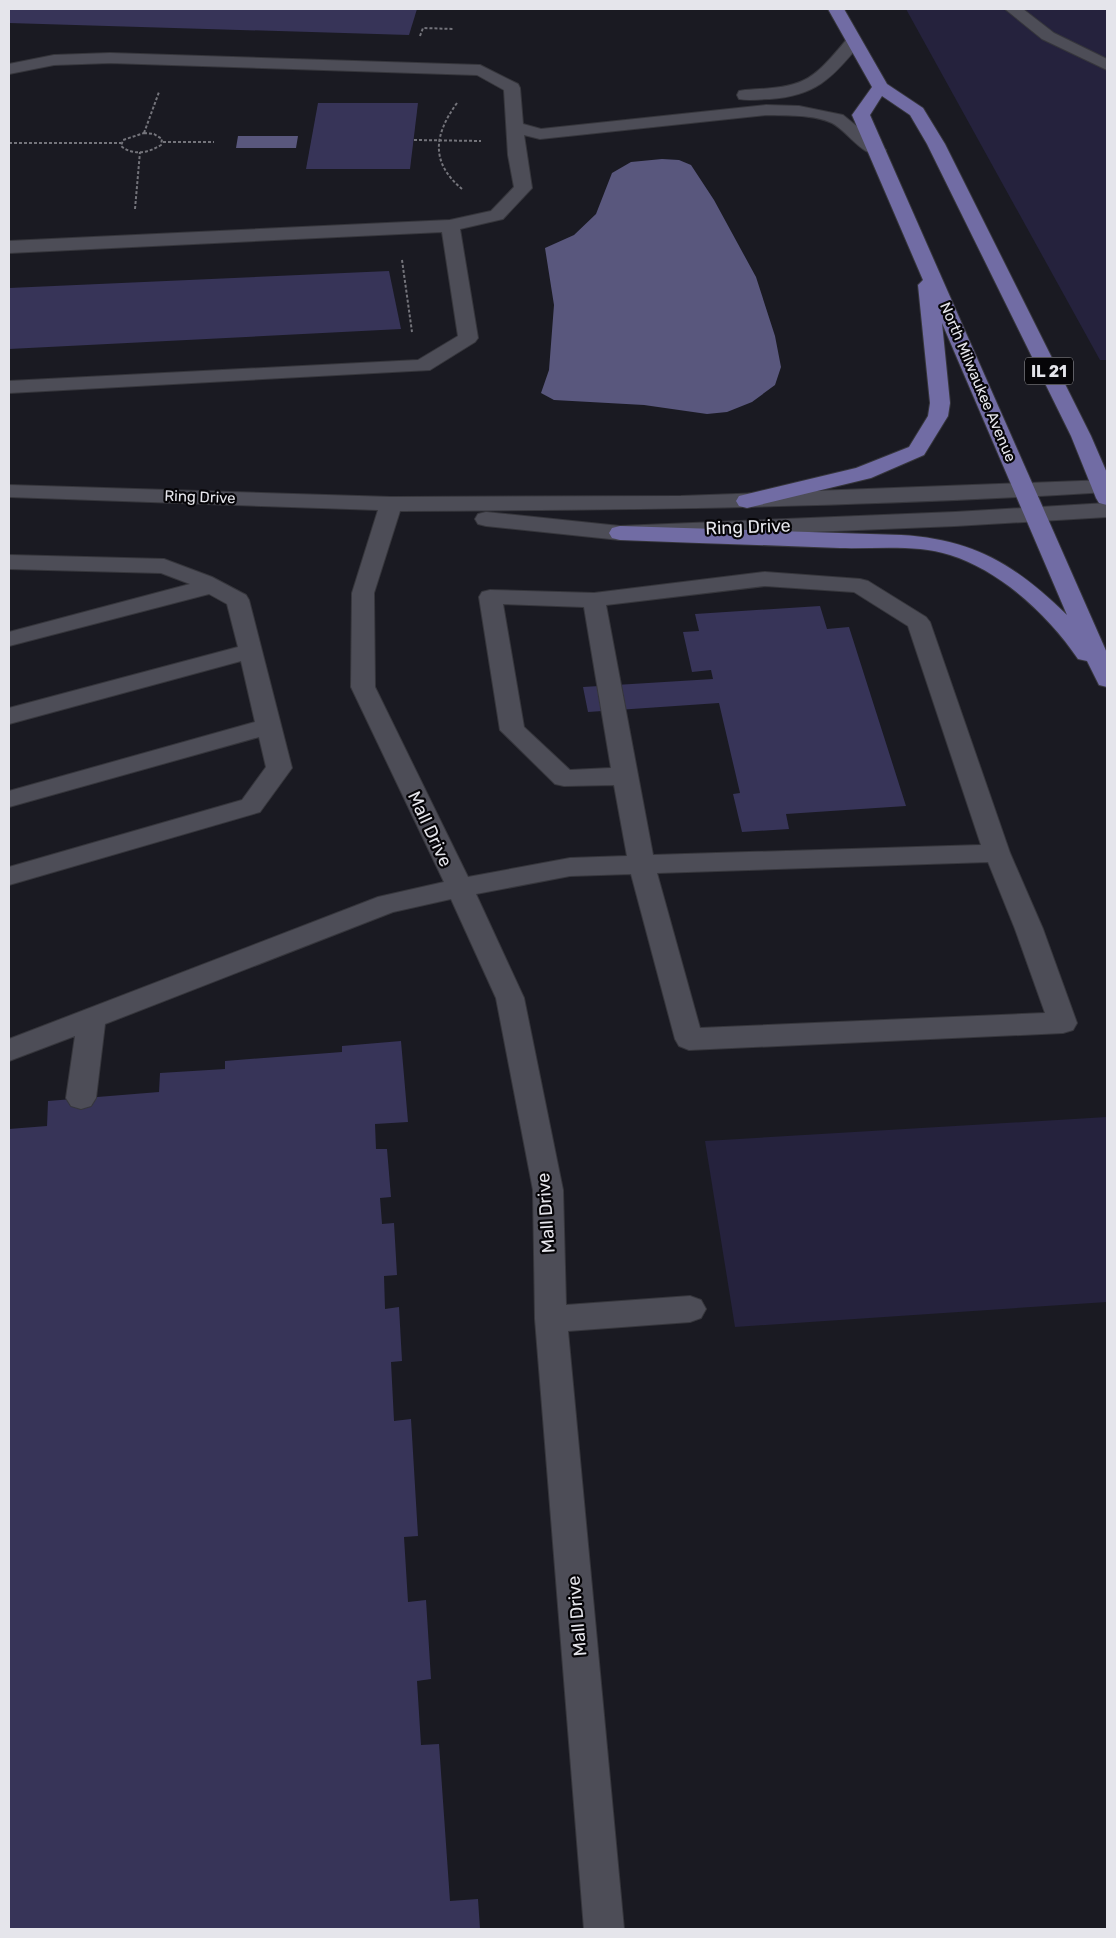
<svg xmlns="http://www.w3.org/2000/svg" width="1116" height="1938" font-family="Rubik,sans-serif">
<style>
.green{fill:#25223d}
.water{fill:#59577d}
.building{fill:#373458}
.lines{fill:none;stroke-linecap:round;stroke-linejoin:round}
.minor-casing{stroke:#36363c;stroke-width:2}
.major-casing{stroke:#36363c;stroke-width:2}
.path{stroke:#74747b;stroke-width:2;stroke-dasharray:3 2;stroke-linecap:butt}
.minor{fill:#4d4d57;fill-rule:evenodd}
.major{fill:#716ca4;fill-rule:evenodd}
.labels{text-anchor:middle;stroke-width:4.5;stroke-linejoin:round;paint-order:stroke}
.far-street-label{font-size:15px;fill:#e5e5eb;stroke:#060508}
.shield{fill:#060508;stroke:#a2a2a7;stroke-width:1}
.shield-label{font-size:16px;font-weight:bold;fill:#e5e5eb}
.street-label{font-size:18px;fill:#e5e5eb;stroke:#060508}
</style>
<rect width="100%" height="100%" fill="#1a1a22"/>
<g class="green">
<path d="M906,9H1107V360H1100Z"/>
<path d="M1107,1117V1302L735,1327L705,1141Z"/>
</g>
<g class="water">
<path d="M238,136H298L296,148H236Z"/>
<path d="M662,159L679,160L691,165L714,200L756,277L775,336L781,367L775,385L752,402L727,412L707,414L644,405L554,400L541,393L549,370L554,305L545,248L574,235L596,214L612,173L631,162Z"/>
</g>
<g class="building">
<path d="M9,9H417L409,35L9,23Z"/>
<path d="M318,103H418L410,169H306Z"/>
<path d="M389,271L401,329L9,349V288Z"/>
<path d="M820,606L827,629L849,627L906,806L786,814L789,829L742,832L733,794L740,793L719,703L588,712L583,687L713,679L711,670L692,672L683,632L699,631L695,614Z"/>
<path d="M401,1041L408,1122L375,1124L376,1149H387L391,1197L380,1198L382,1224L394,1223L397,1275L384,1276L385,1309L399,1307L402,1361L391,1362L394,1421L411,1419L418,1536L404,1537L408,1602L426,1600L431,1679L417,1681L421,1745L439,1744L450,1901L478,1899L480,1929H9V1129L47,1126L48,1101L159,1092L160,1073L225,1069V1061L342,1052V1046Z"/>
</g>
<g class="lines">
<g class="minor-casing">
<g id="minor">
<path d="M1005,9H1023L1054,33L1107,59V70L1042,39Z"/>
<path d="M853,37L859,39L861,42L859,45C832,79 814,96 770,99C760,99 749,101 739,99L737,95L739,91L745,90C803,87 810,84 847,39Z"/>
<path d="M110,53L480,65L518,84L520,88L523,124L541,129L766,105L799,106L843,115L886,150L883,154C863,159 848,131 832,123C813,114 786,116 766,115L540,139L524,135L532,188L503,219L460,229L478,338L475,342L430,370L9,393V381L418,360L458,336L442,232L9,253V241L450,220L491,211L514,187L508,155L504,90L477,75L110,63L54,65L9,74V64L54,55Z"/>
<path d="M1107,480V492C871,507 636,510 400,511L374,593L375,687L468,877L570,858L627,856L614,785L564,786L555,784L500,730L479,597L482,592L490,590L594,593L765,572L860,579L868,581L926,617L930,622L1010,853L1043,929L1077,1023L1073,1030L1063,1033L689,1050L679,1046L675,1039L631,874L570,876L476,894L524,998L563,1190L566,1305L690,1296L701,1300L706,1309L701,1318L690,1322L568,1331L624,1929H584L535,1319L533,1190L496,998L451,899L393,912L105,1024L96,1098L91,1106L81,1109L71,1106L66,1098L75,1036L9,1061V1039L378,897L444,882L351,687L352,593L378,510L9,497V485L391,497L681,496ZM765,586L854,592L908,626L981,845L653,855L606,605ZM503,604L584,607L611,768L570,770L524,727ZM988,862L1015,929L1045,1013L700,1028L657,873Z"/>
<path d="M1107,503V517L955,526L620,540L486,526L478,524L475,519L478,514L486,512L620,526L955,512Z"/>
<path d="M9,555L164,559L212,577L246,595L249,600L292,768L260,812L9,885V867L242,800L266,767L259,737L9,807V791L255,722L241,661L9,724V708L238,647L227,604L209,594L9,646V632L190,584L161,573L9,569Z"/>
</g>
</g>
<g class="major-casing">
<path id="major" d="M828,9H844L887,84L923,108L945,144L1091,436L1107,473V505L1099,503L1096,498L1071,436L927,144L910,115L882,96L870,115L1107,653V687L1099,685L1087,661L1078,659C1049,616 1001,571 950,555C916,544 876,549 840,548C767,545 693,543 620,540L612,538L609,533L612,528L620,526L901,535C973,539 1016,565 1067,615L942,323L950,403L948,416L924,455L871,478L747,508L739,506L736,501L739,496L856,468L909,447L928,416L930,403L918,285L923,280L852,115L872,87Z"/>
</g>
<g class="path">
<path d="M420,36L423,28L454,29"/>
<path d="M457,103C434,135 430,162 462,189"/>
<path d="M144,133L159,92"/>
<path d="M144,133L154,134L162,139L161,145C148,153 133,156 121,146L123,140Z"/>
<path d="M414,140L481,141"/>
<path d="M163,142H214"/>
<path d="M9,143H121"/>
<path d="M135,209L140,152"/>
<path d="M402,260L412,332"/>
</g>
<use href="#minor" class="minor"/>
<use href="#major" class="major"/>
</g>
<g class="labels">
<g class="far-street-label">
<text transform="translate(978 382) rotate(67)" y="5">North Milwaukee Avenue</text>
<text transform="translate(200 497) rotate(2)" y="5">Ring Drive</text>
</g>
<rect class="shield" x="1025" y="357.5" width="48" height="27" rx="4"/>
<g class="shield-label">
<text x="1049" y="377">IL 21</text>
</g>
<g class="street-label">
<text transform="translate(748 527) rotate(-2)" y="6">Ring Drive</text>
<text transform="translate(430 829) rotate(65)" y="6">Mall Drive</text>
<text transform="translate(546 1213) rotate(-94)" y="6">Mall Drive</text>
<text transform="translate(577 1616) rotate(-95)" y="6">Mall Drive</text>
</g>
</g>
<rect width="1116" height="1938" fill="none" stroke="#e5e5eb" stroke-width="20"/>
</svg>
